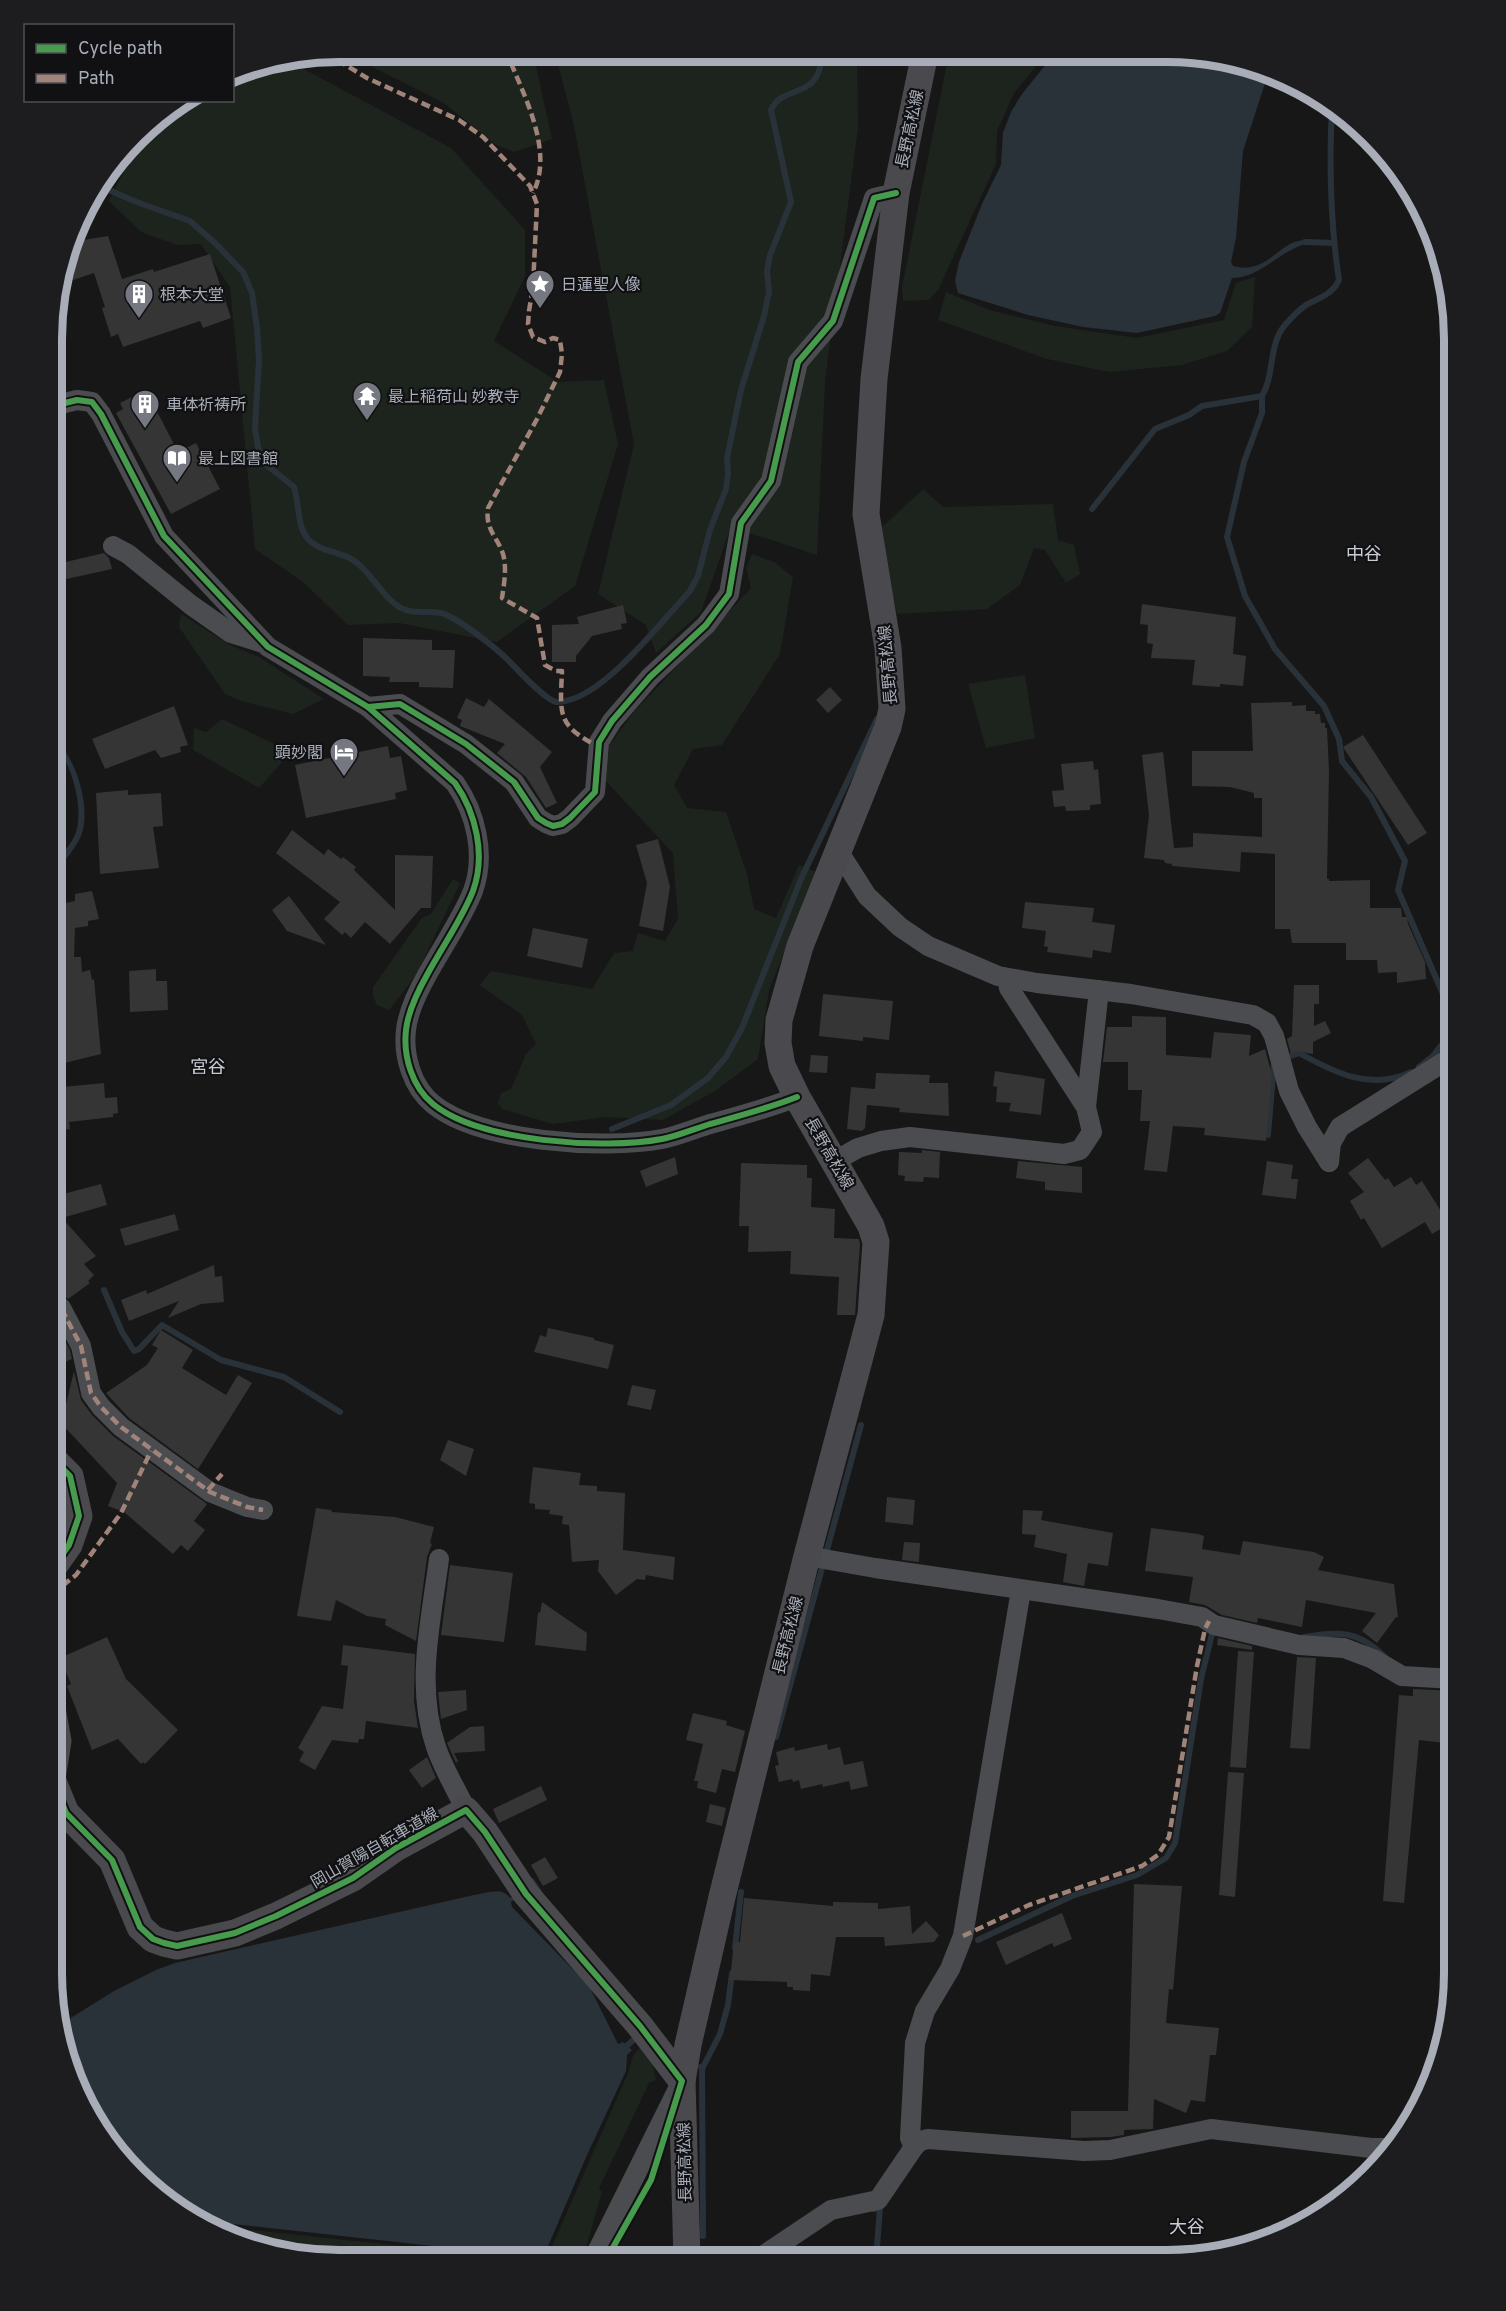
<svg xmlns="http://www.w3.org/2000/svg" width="1506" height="2311" font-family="Overpass,'Noto Sans JP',sans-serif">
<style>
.green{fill:#1d241e}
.water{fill:#2a3239}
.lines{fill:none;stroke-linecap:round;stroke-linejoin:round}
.stream{stroke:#2a3239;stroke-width:6}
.building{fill:#353536}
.street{stroke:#4b4c50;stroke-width:20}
.secondary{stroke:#4a4a4e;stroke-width:27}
.quiet{stroke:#a18479;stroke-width:4.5;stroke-dasharray:9 4.5;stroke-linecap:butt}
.cycleway-casing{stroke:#111113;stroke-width:10}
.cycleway{stroke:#469c4c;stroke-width:6}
.labels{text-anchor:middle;stroke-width:4.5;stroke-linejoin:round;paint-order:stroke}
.street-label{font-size:16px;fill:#a8adb8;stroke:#111113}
.poi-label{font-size:16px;fill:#a8adb8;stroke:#111113;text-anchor:start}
.neighbourhood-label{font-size:18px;fill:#c9ccd4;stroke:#111113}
.rim{fill:none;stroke:#a8adb8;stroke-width:8}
</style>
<rect width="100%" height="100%" fill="#171717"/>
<g class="green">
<path d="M341,51L533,52L552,139L514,152L496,145L444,103Z"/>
<path d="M555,52H857L858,128L825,381L817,555L731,527L701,612L656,653L646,625L598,594L634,444L574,126Z"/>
<path d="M954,53H1047L1014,93L997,131L996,164L938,290L929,300L903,301L902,287L946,68Z"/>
<path d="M289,61L451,148L525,230V276L494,341L558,382L604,380L618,444L575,586L497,642L399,623L348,625L303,582L255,549L230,287L201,244L177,245L141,232L109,201L149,122L184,101L232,100L233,72Z"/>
<path d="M1255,277L1252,327L1227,351L1182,365L1109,372L1047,359L938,320L946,292L989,310L1055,326L1137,338L1224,320L1236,283Z"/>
<path d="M923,489L943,507L1053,504L1058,540L1074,545L1080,574L1066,583L1045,550L1034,548L1020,585L987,609L897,614L878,531Z"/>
<path d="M752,554L774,562L793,577L780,654L722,745L693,749L674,785L687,808L726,812L747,874L754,909L776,918L799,865L816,872L769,990L758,1059L715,1091L663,1120L605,1117L553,1124L502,1109L498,1103L501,1093L511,1089L526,1054L536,1044L522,1015L480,985L491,971L592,989L614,953L633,951L638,933L665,941L678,919L673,853L603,778L608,747L633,713L751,588L746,568Z"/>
<path d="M181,614L230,645L259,657L324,699L293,714L241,701L225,694L179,627Z"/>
<path d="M1025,675L1035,738L986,748L968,684Z"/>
<path d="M222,719L291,752L259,788L193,750L194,728L206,732Z"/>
<path d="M453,879L460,883L416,975L389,1010L377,1005L373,996V987L422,918L431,914Z"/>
<path d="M643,2044L651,2059L656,2080L649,2083L599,2188L602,2192L583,2258H547L628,2073L633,2056Z"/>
<path d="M205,2225L515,2258H330L240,2234L218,2232Z"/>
<path d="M850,2252H872V2259H832Z"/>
</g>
<g class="water">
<path d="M1055,53L1206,54L1269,71L1243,151L1236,238L1231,262L1233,266C1260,273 1271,255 1290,244C1296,241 1303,240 1310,239L1311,242C1305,244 1298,246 1293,249C1273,259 1255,278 1232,278L1220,313L1215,316L1137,333L1083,327L1028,315L958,293L955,281L959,262L982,204L1001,165L1003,133L1011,112L1022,94Z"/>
<path d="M53,738C76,755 92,809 81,836C74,852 60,864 53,879C53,853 66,855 75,835C85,811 72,761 53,744Z"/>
<path d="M533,1878L542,1891L537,1893L531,1888L511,1902L512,1907L589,1986L618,2044L623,2042L632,2050L627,2055L626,2071L587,2155L543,2258L196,2220L164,2201L111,2148L73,2083L61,2024L114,1991L156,1970L175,1963L474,1895C487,1893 502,1886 510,1898L529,1886L527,1882Z"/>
</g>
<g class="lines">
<g class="stream">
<path d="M100,186L134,201L190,221L215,243L243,272L252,293L257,328L259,360L255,428L258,447L264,463L294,487C300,504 296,525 308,539C320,552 339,551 353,560C372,572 381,597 401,608C413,615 428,610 441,613C457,617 496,648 508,660C518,670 544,699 556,702C559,703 562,702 565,701C606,694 661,622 690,591L698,576L710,530L726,489L728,473L727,458L741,390L764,316L769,292L767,271L770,255L791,202L771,110C783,83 821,102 822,52"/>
<path d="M1305,242L1334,243"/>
<path d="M1262,396V413L1244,462L1227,537L1245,596L1275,649L1324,706L1339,739L1342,761L1371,797L1405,861L1398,890L1455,1022"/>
<path d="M1092,509L1155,429L1189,415L1202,406L1262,396C1275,374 1268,345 1285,325C1291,318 1299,310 1306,305C1319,298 1333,294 1339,280C1330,221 1329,164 1332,104"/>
<path d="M1282,1059L1299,1053C1335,1073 1371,1091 1411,1072"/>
<path d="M1419,1067L1432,1057L1455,1028"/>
<path d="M612,1129L671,1105L708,1078L726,1057L742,1028L801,879L877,719"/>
<path d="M52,1134L54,1145"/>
<path d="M1268,1135L1274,1063"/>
<path d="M104,1290L122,1332L134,1351L139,1349L162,1325L221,1360L284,1377L340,1412"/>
<path d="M1304,1637C1338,1631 1358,1630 1385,1657"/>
<path d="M776,1737L861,1425"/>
<path d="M978,1940L1072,1896L1137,1875L1166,1858L1175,1843L1201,1679L1213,1630"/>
<path d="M735,1948L741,1892"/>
<path d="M622,2050L639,2035"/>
<path d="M701,2067L702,2069L703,2236"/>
<path d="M702,2069L720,2034L728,2005L732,1973"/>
<path d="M874,2209L880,2208L876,2259"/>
</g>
</g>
<g class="building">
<path d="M108,236L122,279L153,269L154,272L210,254L231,318L203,328L200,321L123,347L118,334L111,337L102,308L105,307L94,273L58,285L71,242Z"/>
<path d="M146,390L178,452L196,443L220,489L171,514L116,413L123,409L120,403Z"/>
<path d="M104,553L109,558L112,569L53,582V565Z"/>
<path d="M1142,604L1236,617L1233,654L1246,656L1243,686L1220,684V687L1192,685L1195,660L1151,658L1153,644L1147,643L1148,625L1140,624Z"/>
<path d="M623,605L627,623L621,624L622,629L592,636L576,656V662H552V625L579,624L577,617Z"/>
<path d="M363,638L432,640V650H455L453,688L419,687V682H389L390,677L363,676Z"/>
<path d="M830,687L842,700L828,713L816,700Z"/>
<path d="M466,698L484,707L489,699L552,752L540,767L557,803L546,808L526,777L497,753L505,744L460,726L462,720L457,718Z"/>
<path d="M1292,702V706L1306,705V711H1315V714H1320L1321,723H1325V728H1327L1329,771L1327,879H1329V881L1370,880V908H1401L1402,917H1407L1408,924L1425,962L1426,979L1397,983V972L1378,973L1377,960H1346V943H1292L1290,929H1275V854L1241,852L1240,872L1172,866V864L1165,863L1164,860L1144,858L1149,815L1142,755L1163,752L1174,848L1193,847V833L1262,837V798H1254V793L1230,787L1192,786V751H1253L1251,703Z"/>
<path d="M174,706L188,745L180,747L181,752L161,758L155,750L105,769L92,739Z"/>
<path d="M1363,735L1427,833L1408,845L1343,747Z"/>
<path d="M388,746L390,758L401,756L407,790L395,793L396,799L306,818L295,765Z"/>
<path d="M1093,761L1094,770L1098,769L1101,804L1090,805V810L1066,811L1065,806L1054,807L1052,791L1064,790L1061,764Z"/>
<path d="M128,790V795L161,793L163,826L153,827L159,868L100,874L96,793Z"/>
<path d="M292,830L324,855L328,849L341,859L343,857L356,867L354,870L395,910V855L433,856L431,908H421L390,944L365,922L351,938L345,932L342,935L324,919L340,902L276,853Z"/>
<path d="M658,839L670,887L663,931L639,926L647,883L636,845Z"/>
<path d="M92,891L99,919L88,921V926L75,928L74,957H81L82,972L90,970L92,980L94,979L101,1054L52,1066L53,910L57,909L56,905L75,901V894Z"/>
<path d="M289,896L326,945L287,931L272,910Z"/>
<path d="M1025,902L1094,908L1092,922L1115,925L1111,953L1093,950L1092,958L1047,952L1048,947L1044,946L1046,931L1022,928Z"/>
<path d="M533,928L588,939L582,968L527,956Z"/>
<path d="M156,969V981H167L168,1010L130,1012L129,971Z"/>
<path d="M1294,985H1319V1004H1314V1026L1325,1021L1331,1033L1313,1042V1054L1296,1051L1291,1054L1287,1039L1292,1036Z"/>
<path d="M823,994L893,1001L889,1040L863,1037V1041L819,1036Z"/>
<path d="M1132,1016L1166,1017V1055L1211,1058L1214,1032L1251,1035L1249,1056L1265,1049L1272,1075L1266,1141L1204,1135L1205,1128L1173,1126L1167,1172L1144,1170L1150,1121H1140L1142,1090H1128V1062H1103L1107,1027H1132Z"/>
<path d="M811,1055L828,1056L827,1073L809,1072Z"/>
<path d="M995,1071L1045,1079L1041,1115L1009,1111L1011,1103L996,1102L997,1087L993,1086Z"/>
<path d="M876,1073L930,1075L929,1083H948L949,1116L899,1112L900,1108L867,1105L865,1128L862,1131L847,1129L851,1087L875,1089Z"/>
<path d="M61,1077L63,1087L104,1083L105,1098L117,1097L118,1113L113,1114V1117L69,1122L70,1129L52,1132V1078Z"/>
<path d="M922,1150L940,1152L939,1178L924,1177L923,1182L904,1181L905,1176L898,1175L899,1152L922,1153Z"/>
<path d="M675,1157L678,1174L646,1187L640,1171Z"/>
<path d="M1368,1158L1385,1180L1388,1178L1394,1187L1411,1177L1416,1185L1422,1181L1449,1224L1432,1234L1425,1222L1382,1248L1364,1218L1361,1220L1350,1201L1364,1192L1348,1173Z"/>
<path d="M1018,1161L1082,1167V1193L1045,1190V1182L1016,1178Z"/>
<path d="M1267,1161L1293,1165L1291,1179H1298L1296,1199L1262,1195Z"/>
<path d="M741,1163L807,1165V1178H812L811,1207L835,1209L834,1238L859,1239L860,1244L855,1315H837L839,1277L790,1274L791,1251L748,1252L749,1226H739Z"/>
<path d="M101,1184L107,1205L62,1218L96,1256L84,1264L94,1275L88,1281L90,1283L68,1299L59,1291L52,1288V1197Z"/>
<path d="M175,1214L179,1230L125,1246L120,1229Z"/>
<path d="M214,1265L215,1277L222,1276L224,1302L201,1304L168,1318L179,1301L129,1321L121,1300L146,1290L147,1294Z"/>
<path d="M58,1327L70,1350L72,1359L52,1367V1329Z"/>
<path d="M548,1328L594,1338V1340L614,1345L608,1369L534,1352L540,1335L546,1337Z"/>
<path d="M161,1330L193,1350L182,1368L226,1395L238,1375L252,1383L198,1469L129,1418L106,1393L147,1365L158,1348L152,1345Z"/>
<path d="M74,1371L81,1400L92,1415L113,1436L207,1504L194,1521L205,1530L188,1551L181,1545L173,1554L124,1512L108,1506L117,1483L59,1421L63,1417Z"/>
<path d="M632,1385L656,1390L651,1410L627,1405Z"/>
<path d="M448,1440L474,1449L466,1476L440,1460Z"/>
<path d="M533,1467L581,1473L579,1485L597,1486V1491L625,1493L623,1550L675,1557L673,1580L646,1575L645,1580L637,1579L616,1595L598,1571L599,1560L572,1562L569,1525L562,1524L563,1516L549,1514L550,1510L535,1509V1504L529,1503Z"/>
<path d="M887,1497L915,1500L913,1525L885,1522Z"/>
<path d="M316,1508L331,1510L332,1512L395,1517L434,1527L430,1543L432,1544L427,1557L416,1641L385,1625L386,1619L367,1616L336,1600L331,1621L297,1616Z"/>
<path d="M1023,1510L1043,1511L1041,1520L1113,1533L1108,1566L1088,1563L1084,1586L1063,1582L1067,1554L1034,1547L1036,1535L1022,1534Z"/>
<path d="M1151,1528L1198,1534L1204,1536L1202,1549L1240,1555L1243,1541L1314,1552L1324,1557L1318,1570L1394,1584L1398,1617H1396L1377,1643L1362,1631L1376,1613L1306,1600L1302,1627L1258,1618L1257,1623L1222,1615L1205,1605L1189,1602L1193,1577L1145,1571Z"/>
<path d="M904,1542L920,1543L919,1562L902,1560Z"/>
<path d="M450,1565L513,1573L504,1642L441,1635Z"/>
<path d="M542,1602L587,1633L586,1651L535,1645L538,1612L540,1613Z"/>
<path d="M107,1637L126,1679L178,1730L145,1764L143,1762L141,1764L118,1739L92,1750L67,1686L71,1684L60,1658Z"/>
<path d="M1218,1638L1252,1646V1650L1217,1645Z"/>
<path d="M343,1645L415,1654L414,1701L418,1728L366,1721L364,1739H359L358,1743L332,1740L315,1770L299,1761L304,1752L298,1748L322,1706L343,1709L348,1666L341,1665Z"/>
<path d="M1238,1651L1254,1652L1246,1768L1230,1767Z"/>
<path d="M1297,1657L1316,1658L1310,1749L1290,1748Z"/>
<path d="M1413,1689L1454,1691V1744L1419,1740L1404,1903L1383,1901L1399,1695L1413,1696Z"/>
<path d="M466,1690L467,1710L441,1719L438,1692Z"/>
<path d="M693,1713L727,1721L726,1725L745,1731L735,1772L722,1769L716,1793L697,1788L698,1781H694L703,1744L686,1740Z"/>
<path d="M484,1726L485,1751L454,1753L458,1761L456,1763L447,1743L470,1727Z"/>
<path d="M827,1744L828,1750L840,1747L844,1765L863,1761L868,1786L851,1790L849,1781L823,1787L822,1784L801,1789L799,1780L793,1782L792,1779L779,1782L775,1766L779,1765L776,1752L794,1747L795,1751Z"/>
<path d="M427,1757L436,1778L422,1788L409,1770Z"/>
<path d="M1228,1772L1244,1773L1235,1897L1219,1895Z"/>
<path d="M541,1786L547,1800L499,1823L493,1809Z"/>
<path d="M710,1804L726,1808L722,1826L706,1822Z"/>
<path d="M545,1857L558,1878L543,1886L531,1865Z"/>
<path d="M1134,1884L1182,1886L1173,1990L1169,1989L1166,2023L1219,2028L1216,2055H1210L1205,2102L1191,2100L1186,2113L1154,2099L1153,2129L1124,2130V2135L1111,2137L1071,2138V2111H1128Z"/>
<path d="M744,1898L833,1906V1902L878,1903V1909L910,1906L912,1934L926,1921L939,1935L934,1942L885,1946L884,1937H836L830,1976L811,1974L810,1991L793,1990V1987H787V1982L730,1980L734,1942H740Z"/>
<path d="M1062,1913L1072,1939L1054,1947L1052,1943L1006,1965L996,1942Z"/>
</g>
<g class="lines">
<g class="street">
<path d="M53,406L77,400L92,402L101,414L164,536L268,647L368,707L455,783C476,813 486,855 473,891C463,917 441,949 427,975C418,991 408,1011 406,1030C403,1056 412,1087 433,1104C479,1142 604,1150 662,1139C678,1136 694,1129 710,1124C739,1116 769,1108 797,1097"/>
<path d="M113,546L128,554L191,605L231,633L263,643"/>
<path d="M368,707L400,704L466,744L514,782L538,818L546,823L553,826L562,824L570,818L595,792L599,742L612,721L650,677L706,625L729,594L741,523L771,481L798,362L833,321L874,198L896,193"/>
<path d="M839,852L867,896L900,927L928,946L998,976L1037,983L1131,994L1253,1015L1267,1023L1274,1036L1289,1091L1307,1127L1329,1162"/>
<path d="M1086,1107L1099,990"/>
<path d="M835,1161L858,1148L881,1141L910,1137L1064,1154L1080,1150L1092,1132L1086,1107L1009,988L1007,978"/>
<path d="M1329,1162L1331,1143L1340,1127L1455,1055"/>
<path d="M52,1300L61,1308L81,1346L91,1393L101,1407L121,1427L210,1492L247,1507L263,1510"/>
<path d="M807,1556L875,1568L1158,1609L1202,1617L1214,1625L1299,1645L1344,1648L1373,1659L1402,1676L1454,1679"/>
<path d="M439,1559C431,1621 415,1686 436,1747C443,1768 456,1789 466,1810"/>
<path d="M914,2147L910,2138L915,2043L925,2011L950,1969L963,1936L1021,1590"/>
<path d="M594,2258L681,2083"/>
<path d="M758,2259L831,2210L878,2200L914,2147L920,2141L928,2139L1084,2151L1110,2150L1211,2129L1371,2148H1396"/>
</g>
<g class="secondary">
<path d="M52,1569L69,1545L79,1516L70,1476L52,1458"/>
<path d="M51,1703L58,1741L52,1779L66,1813L112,1860L140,1927L153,1939L164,1943L177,1946L235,1933L276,1916L353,1878L396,1848L466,1810L485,1832L526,1894L640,2026L682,2081"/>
<path d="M687,2259L682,2081L688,2045L722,1897L807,1556L871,1315L876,1242L871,1226L797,1097L782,1066L778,1043L779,1020L800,946L888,727L892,709L888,648L866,514L874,379L896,193L925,53"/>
</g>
<g class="quiet">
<path d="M506,51C522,92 555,150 533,193"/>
<path d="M326,53L367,78L459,120L483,137L530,186L537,204L533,286L529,311L528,324L533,337L545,342L553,338L560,340L562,354L560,372L537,419L488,508C485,530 497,536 503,554C507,567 504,585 502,598L537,618L545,665L556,671H562C560,716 557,725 599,747"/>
<path d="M52,1300L61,1308L81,1346L91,1393L101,1407L121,1427L210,1492L247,1507L263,1510"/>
<path d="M208,1490L222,1474"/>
<path d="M52,1594L76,1575L121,1513L151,1451"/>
<path d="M963,1936L1029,1905L1142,1866L1158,1855L1169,1837L1197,1666L1205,1629L1209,1621"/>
</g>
<g class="cycleway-casing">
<g id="cycleway">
<path d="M53,406L77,400L92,402L101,414L164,536L268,647L368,707L455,783C476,813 486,855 473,891C463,917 441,949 427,975C418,991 408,1011 406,1030C403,1056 412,1087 433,1104C479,1142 604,1150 662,1139C678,1136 694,1129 710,1124C739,1116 769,1108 797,1097"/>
<path d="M368,707L400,704L466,744L514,782L538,818L546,823L553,826L562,824L570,818L595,792L599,742L612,721L650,677L706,625L729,594L741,523L771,481L798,362L833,321L874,198L896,193"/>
<path d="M52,1569L69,1545L79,1516L70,1476L52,1458"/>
<path d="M51,1703L58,1741L52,1779L66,1813L112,1860L140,1927L153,1939L164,1943L177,1946L235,1933L276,1916L353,1878L396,1848L466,1810L485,1832L526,1894L640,2026L682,2081L651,2180L607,2258"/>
</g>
</g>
<use href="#cycleway" class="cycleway"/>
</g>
<defs>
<g id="sight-pin" transform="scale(1.5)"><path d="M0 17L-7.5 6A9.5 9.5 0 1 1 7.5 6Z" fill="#757880" stroke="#111113"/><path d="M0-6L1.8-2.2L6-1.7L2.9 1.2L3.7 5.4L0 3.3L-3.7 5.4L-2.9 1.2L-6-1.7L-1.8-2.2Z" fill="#fff"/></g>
<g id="building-pin" transform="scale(1.5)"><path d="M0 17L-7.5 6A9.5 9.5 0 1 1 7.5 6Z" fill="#757880" stroke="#111113"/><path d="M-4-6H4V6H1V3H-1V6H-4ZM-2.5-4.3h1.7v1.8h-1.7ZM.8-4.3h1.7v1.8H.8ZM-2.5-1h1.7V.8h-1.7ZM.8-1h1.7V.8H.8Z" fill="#fff"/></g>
<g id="temple-pin" transform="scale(1.5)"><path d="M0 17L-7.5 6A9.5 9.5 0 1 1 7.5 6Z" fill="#757880" stroke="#111113"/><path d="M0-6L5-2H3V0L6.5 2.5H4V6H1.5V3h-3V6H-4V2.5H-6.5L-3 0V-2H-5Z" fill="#fff"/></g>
<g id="library-pin" transform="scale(1.5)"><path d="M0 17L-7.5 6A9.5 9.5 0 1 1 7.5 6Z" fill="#757880" stroke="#111113"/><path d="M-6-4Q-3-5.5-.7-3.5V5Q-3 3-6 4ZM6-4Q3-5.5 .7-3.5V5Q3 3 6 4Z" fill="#fff"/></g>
<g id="hotel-pin" transform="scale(1.5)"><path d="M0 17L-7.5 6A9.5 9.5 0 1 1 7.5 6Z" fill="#757880" stroke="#111113"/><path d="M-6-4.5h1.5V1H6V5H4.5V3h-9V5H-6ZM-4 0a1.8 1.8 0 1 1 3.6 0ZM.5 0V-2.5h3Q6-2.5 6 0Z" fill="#fff"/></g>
</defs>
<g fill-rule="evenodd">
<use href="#sight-pin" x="540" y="284"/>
<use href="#building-pin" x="139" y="294"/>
<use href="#temple-pin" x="367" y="396"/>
<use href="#building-pin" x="145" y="404"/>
<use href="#library-pin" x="177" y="458"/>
<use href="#hotel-pin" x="344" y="752"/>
</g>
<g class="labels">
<g class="street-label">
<text transform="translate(909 129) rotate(-78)" y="6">長野高松線</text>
<text transform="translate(887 665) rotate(-95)" y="6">長野高松線</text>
<text transform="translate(830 1153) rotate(60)" y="6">長野高松線</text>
<text transform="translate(787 1635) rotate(-76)" y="6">長野高松線</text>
<text transform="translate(374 1847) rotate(-30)" y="6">岡山賀陽自転車道線</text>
<text transform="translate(684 2162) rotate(-91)" y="6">長野高松線</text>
</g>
<g class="poi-label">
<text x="561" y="290">日蓮聖人像</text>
<text x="160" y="300">根本大堂</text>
<text x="388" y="402">最上稲荷山 妙教寺</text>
<text x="166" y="410">車体祈祷所</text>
<text x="198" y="464">最上図書館</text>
<text x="323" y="758" text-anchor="end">顕妙閣</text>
</g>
<g class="neighbourhood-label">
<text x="1364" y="560">中谷</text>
<text x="208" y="1073">宮谷</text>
<text x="1187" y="2233">大谷</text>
</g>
</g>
<path d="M0 0H1506V2311H0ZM339 62H1167A277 277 0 0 1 1444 339V1973A277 277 0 0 1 1167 2250H339A277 277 0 0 1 62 1973V339A277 277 0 0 1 339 62Z" fill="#1d1d20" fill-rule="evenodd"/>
<path class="rim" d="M339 62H1167A277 277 0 0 1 1444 339V1973A277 277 0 0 1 1167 2250H339A277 277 0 0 1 62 1973V339A277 277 0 0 1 339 62Z"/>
<rect x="24" y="24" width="210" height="78" fill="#111113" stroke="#4d4f55" stroke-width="1.5"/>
<rect x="36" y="44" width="30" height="9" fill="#469c4c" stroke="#4d4f55" stroke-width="1.5"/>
<text x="78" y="54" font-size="18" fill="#a8adb8">Cycle path</text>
<rect x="36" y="74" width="30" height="9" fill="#a18479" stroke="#4d4f55" stroke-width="1.5"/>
<text x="78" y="84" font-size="18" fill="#a8adb8">Path</text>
</svg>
